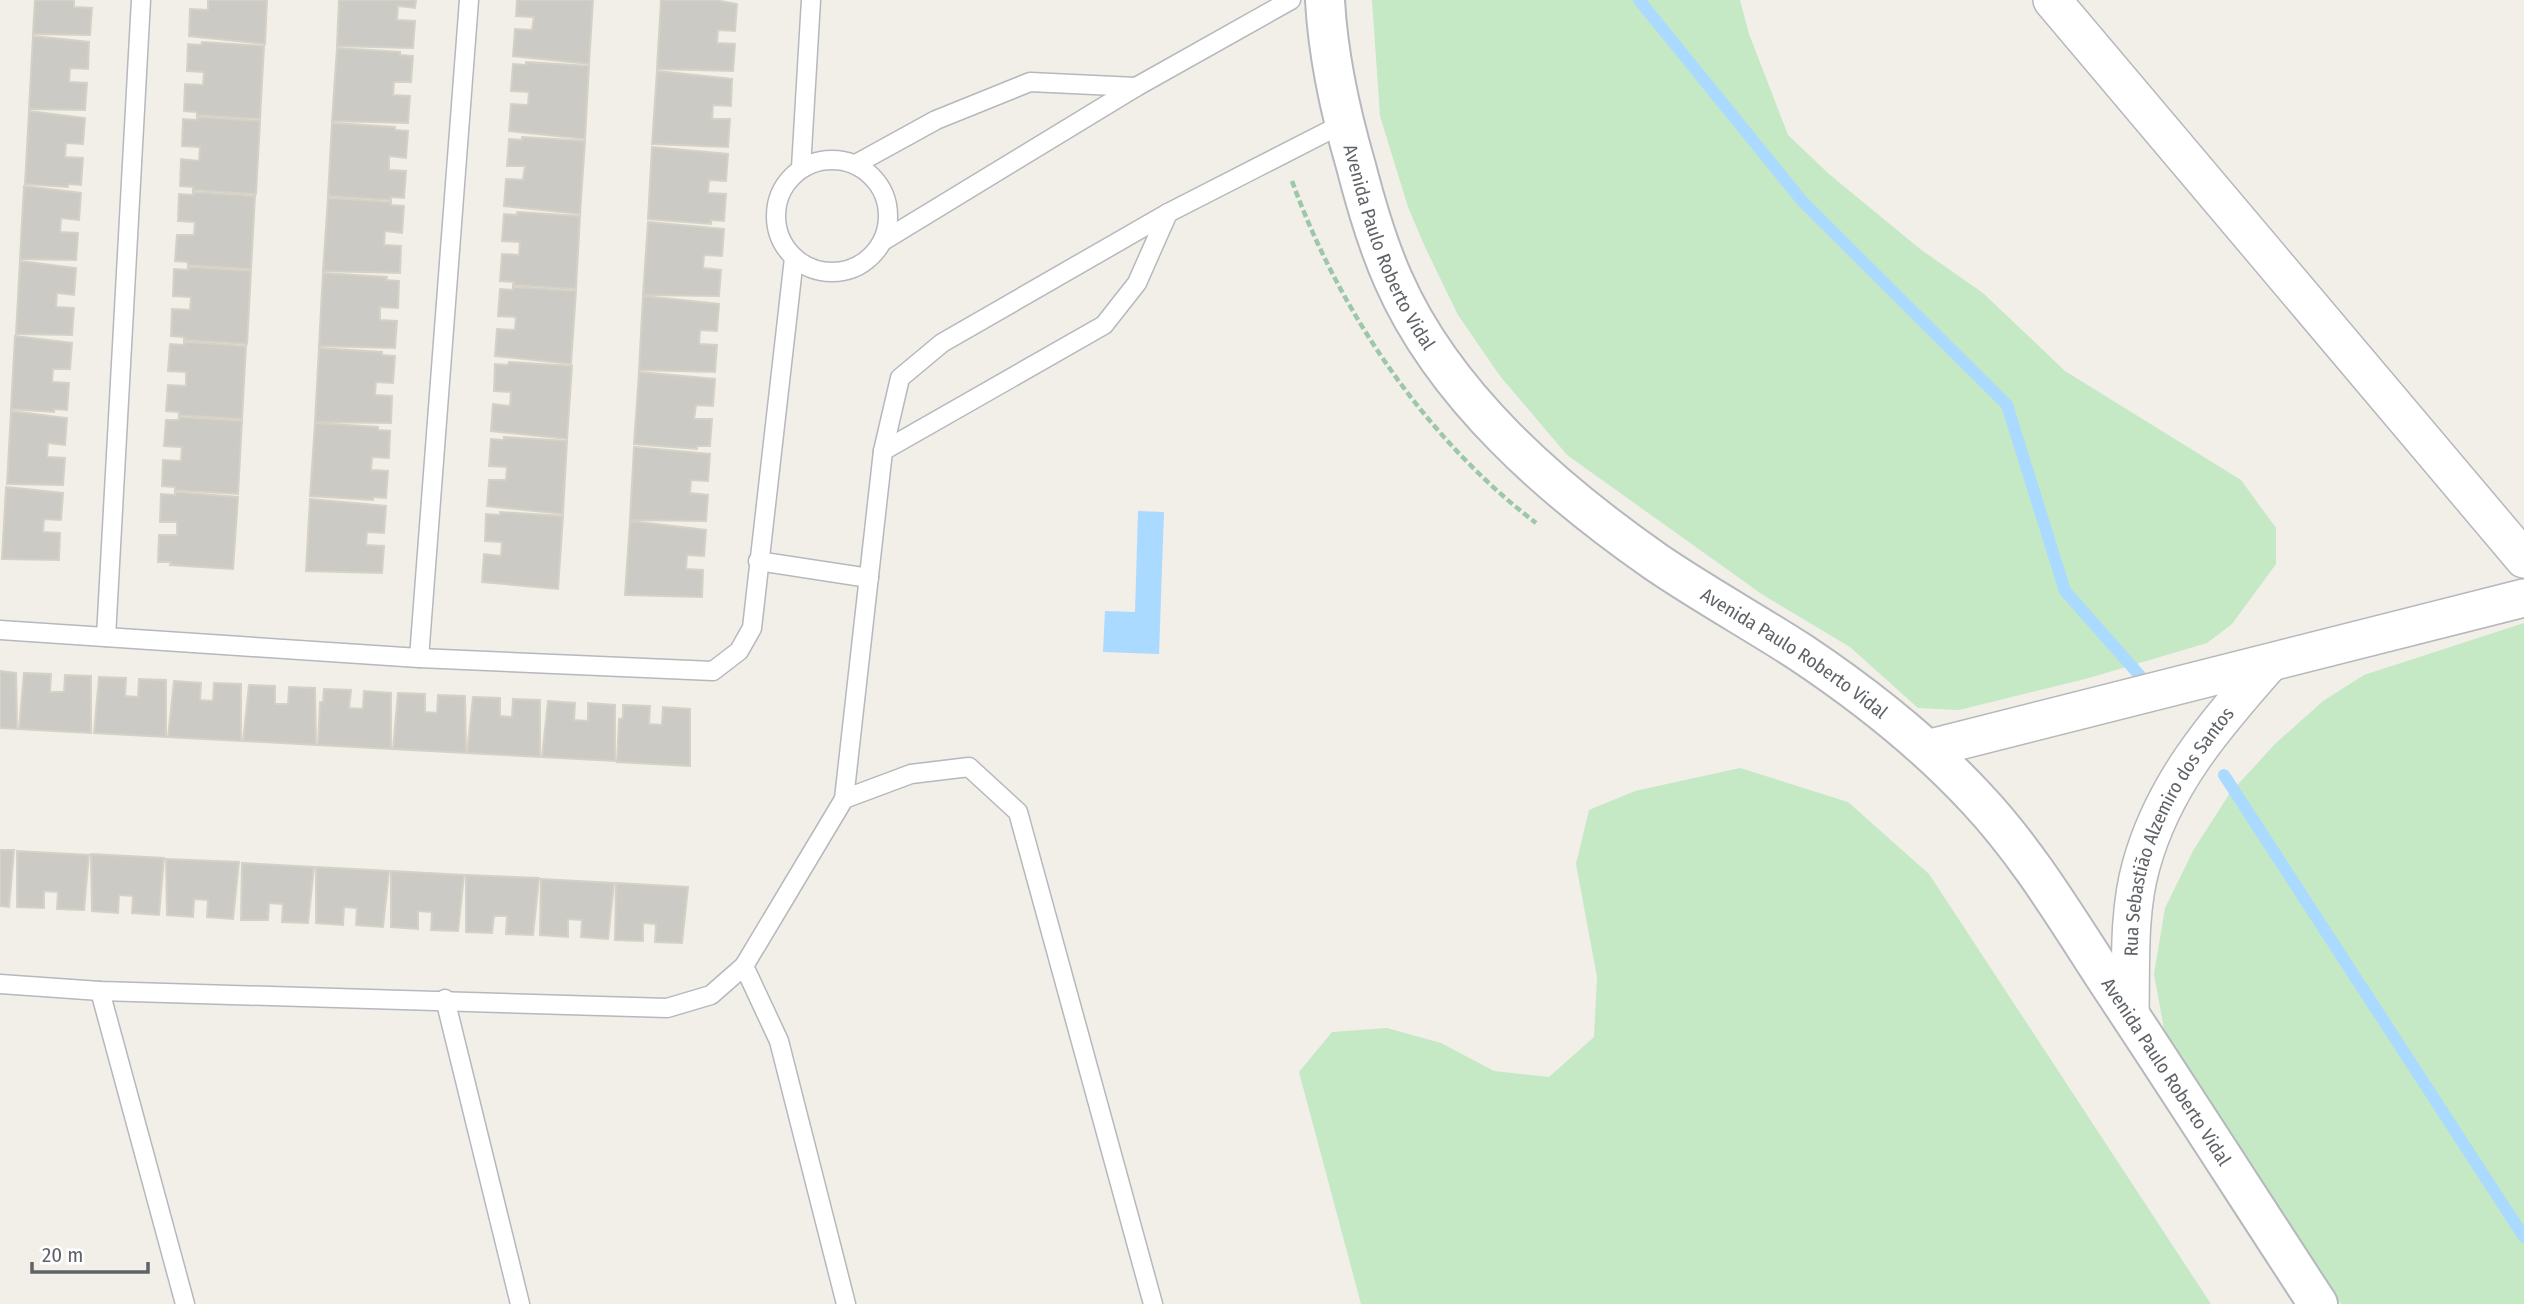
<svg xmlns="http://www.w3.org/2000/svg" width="2524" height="1304" font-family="'Fira Sans Condensed',sans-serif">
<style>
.green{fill:#c5e8c5}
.water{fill:#aadaff}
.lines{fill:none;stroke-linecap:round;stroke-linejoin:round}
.stream{stroke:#aadaff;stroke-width:12}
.building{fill:#cccac5;stroke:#d6d1c6;stroke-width:2}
.service-casing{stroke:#b5b8bc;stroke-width:21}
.minor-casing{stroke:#b5b8bc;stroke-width:40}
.tertiary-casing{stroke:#b5b8bc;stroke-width:42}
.path{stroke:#9cc7a9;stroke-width:4.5;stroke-dasharray:7 3.5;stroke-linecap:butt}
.service{stroke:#fff;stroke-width:18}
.minor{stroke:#fff;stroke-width:37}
.tertiary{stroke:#fff;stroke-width:38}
.labels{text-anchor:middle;stroke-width:6;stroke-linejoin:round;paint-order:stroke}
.street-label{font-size:19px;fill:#5f6368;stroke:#fff}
</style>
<rect width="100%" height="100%" fill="#f1efe8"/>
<g class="green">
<path d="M1372,0H1740L1749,34L1788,135L1829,174L1920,249L1983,293L2065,371L2241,480L2276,528V564L2232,624L2207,643L2089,678L1959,710L1918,708L1850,647L1763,595L1567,455L1500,376L1458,315L1425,247L1408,207L1380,116Z"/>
<path d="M2524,623V1304H2341L2166,1040L2154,974L2165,908L2194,849L2230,793L2275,744L2323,701L2364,675Z"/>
<path d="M1740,768L1848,802L1929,874L2211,1304H1361L1299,1072L1332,1032L1387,1028L1441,1043L1494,1071L1549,1077L1594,1037L1597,977L1576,864L1589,810L1635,791Z"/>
</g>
<path class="water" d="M1138,511L1164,512L1159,654L1103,652L1105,611L1135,612Z"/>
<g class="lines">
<g class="stream">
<path d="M1639,0L1803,202L2007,405L2065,591L2142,678"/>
<path d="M2224,775L2524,1237"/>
</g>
</g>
<g class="building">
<path d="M35,0H74V7L92,8L90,35L33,34Z"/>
<path d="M208,0H267L265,44L189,36L190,9L208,10Z"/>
<path d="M339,0H416L415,8L398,6L397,20L415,21L413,48L337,46Z"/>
<path d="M517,0H593L589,64L513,56L515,29L532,30L534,17L516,16Z"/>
<path d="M661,0H715L737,4L735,31L718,30L717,43L735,44L733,71L657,69Z"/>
<path d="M33,36L89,42L88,69L70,68L69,82L87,83L85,110L29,109Z"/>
<path d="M202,42L264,46L260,119L197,115V112L184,111L185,84L203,85L204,72L187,71L188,44L201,45Z"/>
<path d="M337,48L400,52V55L413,56L411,82H394L393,95L410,96L408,123L332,121Z"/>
<path d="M526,62L589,66L585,139L509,131L511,104L528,105L529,92L511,91L513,64L526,65Z"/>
<path d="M657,71L732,79L731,106L713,105L712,119H730L728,147L652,144Z"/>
<path d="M29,111L85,118L83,144L66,143L65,157L83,158L81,185L68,184V187L25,184Z"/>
<path d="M197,117L260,121L256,194L193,190V187L180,186L181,159L199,161L200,147L182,146L183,119L197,120Z"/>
<path d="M332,123L395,127V130L408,131L406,158L389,156V170L406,171L404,198L391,197V200L328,196Z"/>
<path d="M522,137L585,141L580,214L504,206L506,179L523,180L525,166H507L509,139L522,140Z"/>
<path d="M652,147L728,154L726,181L709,180L708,193L726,194L724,221L711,220V224L648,219Z"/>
<path d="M24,186L81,193L79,220L61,218L60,232L78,233L76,260L20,259Z"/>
<path d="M193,192L255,196L251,269L188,265V262L175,261L177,235H194L195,222L178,221L179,194L193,195Z"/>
<path d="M328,198L391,202V205L404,206L402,233L385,231L384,245L401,246L400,273L323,271Z"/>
<path d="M517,212L580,216L576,289L513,285L514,282L500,281L502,254L519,255L520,242L502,241L504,214L517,215Z"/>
<path d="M648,222L724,229L722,256L704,255L703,268L721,270L719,296L643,295Z"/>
<path d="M20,261L76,268L74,295L57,293L56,307L74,308L72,335L16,334Z"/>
<path d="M188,267L251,271L247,344L184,340V337L171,336L172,309L190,310L191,297L173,296L174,269L188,270Z"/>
<path d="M323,273L387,277L386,280L399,281L398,308L380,307V320L397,321L395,348L319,346Z"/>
<path d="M513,287L576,291L571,364L495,356L497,329L515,330L516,317L498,316L500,289L513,290Z"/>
<path d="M643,296L719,304L717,331L700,330L699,344L717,345L715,372L639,370Z"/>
<path d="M15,336L72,343L70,369H53L52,382L69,383L67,410L54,409V412L11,409Z"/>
<path d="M184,342L246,346L242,419L179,415V412L166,411L168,385L186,386V372L168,371L170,344L184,345Z"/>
<path d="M319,348L382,352V355L395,356L393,383L376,382L375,395L392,396L391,423L315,422Z"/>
<path d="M509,362L572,366L567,439L491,431L493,404L510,406L511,392L494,391L495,364L508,365Z"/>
<path d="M639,372L715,379L713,406L696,405L694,419H712L710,446H697V449L634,444Z"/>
<path d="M11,411L67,418L65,445L48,443L47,457L65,458L63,485L7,484Z"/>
<path d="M179,417L242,421L238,494L175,490V487L162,486L163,460L181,461L182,447L164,446L166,420H179Z"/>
<path d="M315,423L378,427V430L390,431L389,458L372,457L371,470L388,471L386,498L373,497V500L310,496Z"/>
<path d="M504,437L567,441L563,514L487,506L489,480H506L507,467L489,466L491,439L504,440Z"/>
<path d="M634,447L710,454L708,481L691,480L690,493L708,495L706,521L630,520Z"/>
<path d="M6,487L63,493L61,520L44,519L43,532L60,533L59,560L2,559Z"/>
<path d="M175,492L238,497L233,569L170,565L171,562H158L159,535H177V522H160L161,494L175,495Z"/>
<path d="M310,499L386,506L384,533L367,532L366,545L384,546L382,573L306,571Z"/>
<path d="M500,512L563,516L558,589L482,582L484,554L501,556L502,542L485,541L486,514L500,515Z"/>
<path d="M630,521L706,530L704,556L687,555L686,569L703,570L702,597L625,595Z"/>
<path d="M0,671L16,673L17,729L0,728Z"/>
<path d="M24,673L51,674L50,692H64L65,675L91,676V733L19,729Z"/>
<path d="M99,677L126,678L125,696L138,697L139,679L166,680V737L94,733Z"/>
<path d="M174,681L201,683L200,700L213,701L214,683L241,684V741L168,737Z"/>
<path d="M249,685L275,686V704H288L289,687L315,688L316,745L243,741Z"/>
<path d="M324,689L351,690L349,708L363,709L364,691L391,693V749L318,745L320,702H323Z"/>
<path d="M398,693L425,694V712L437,713L438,695L465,696L466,753L393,749Z"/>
<path d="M473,697L500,698V716L512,717L513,699L540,700V757L467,753Z"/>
<path d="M548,701L575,703L574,720L588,721V703L615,705V761L542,757Z"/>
<path d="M623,705L650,706L649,724L662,725L663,707L690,709V766L617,762L619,719L623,718Z"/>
<path d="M0,850H14L9,907L0,906Z"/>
<path d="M17,851L89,855L84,910L57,909L58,892L44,891V908L17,907Z"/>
<path d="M91,854L164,858L159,915L132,913L133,896L119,895L118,913L92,911Z"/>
<path d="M166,859L239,862L233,919L207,917L208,900L194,899L193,917L167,915Z"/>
<path d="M242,863L314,867L308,923L282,922L283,904L269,903L268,920H241Z"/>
<path d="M316,867L389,871L383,927L356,925L357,908L344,907L343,925L316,923Z"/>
<path d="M391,871L464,875L458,931L431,930L432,912L418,911V929L391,927Z"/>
<path d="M466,875L539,878L533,935L506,934L507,916H494L492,933L466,932Z"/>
<path d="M541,879L614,883L608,939L581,937L582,920L568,919V937L540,935Z"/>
<path d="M616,883L688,887L682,943L655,942L656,924L643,923V941L615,940Z"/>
</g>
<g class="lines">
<g class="service-casing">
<g id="service">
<circle cx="832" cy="216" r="56"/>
<path d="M856,164L936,120L1030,82L1136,87"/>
<path d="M801,168L811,0"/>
<path d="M883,241L1136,87L1291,0"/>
<path d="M883,451L1104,325L1137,283L1168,213"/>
<path d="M758,561L869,578"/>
<path d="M0,630L419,658L713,671L739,651L752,628L794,258"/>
<path d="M106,637L141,0"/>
<path d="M419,658L469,0"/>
<path d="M844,799L883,451L900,378L942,343L1168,213L1344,123"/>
<path d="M744,966L779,1041L846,1304"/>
<path d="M0,984L100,991L667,1008L711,995L744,966L844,799L911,774L969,767L1018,812L1153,1304"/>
<path d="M100,991L185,1304"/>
<path d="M445,999L520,1304"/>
</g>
</g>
<g class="minor-casing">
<g id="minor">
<path d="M2052,0L2524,559"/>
<path d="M1927,749L2524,598"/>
<path id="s1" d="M2130,1014C2131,966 2128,912 2141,866C2163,785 2214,726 2268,665"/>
</g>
</g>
<g class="tertiary-casing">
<g id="tertiary">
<path id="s2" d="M1325,0C1328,57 1340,111 1356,166C1366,205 1377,243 1393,279C1444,396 1553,490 1656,562C1703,594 1752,621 1800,652C1863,694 1924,742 1976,798C2030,855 2071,926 2114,991C2183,1095 2250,1200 2318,1304"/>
</g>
</g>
<path class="path" d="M1292,181C1339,311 1425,438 1536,523"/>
<use href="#service" class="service"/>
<use href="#minor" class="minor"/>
<use href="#tertiary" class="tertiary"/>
</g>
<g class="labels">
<g class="street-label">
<text dy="7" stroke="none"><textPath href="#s2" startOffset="257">Avenida Paulo Roberto Vidal</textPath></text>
<text dy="7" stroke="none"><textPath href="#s2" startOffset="845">Avenida Paulo Roberto Vidal</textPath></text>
<text dy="7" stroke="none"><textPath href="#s1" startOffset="194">Rua Sebastião Alzemiro dos Santos</textPath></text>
<text dy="7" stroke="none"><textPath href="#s2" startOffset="1412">Avenida Paulo Roberto Vidal</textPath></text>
</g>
</g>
<path d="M32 1262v10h116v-10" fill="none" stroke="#5f6368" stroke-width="3.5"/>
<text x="42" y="1262" font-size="21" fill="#5f6368" stroke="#ffffff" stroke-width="5" paint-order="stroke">20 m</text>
</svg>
